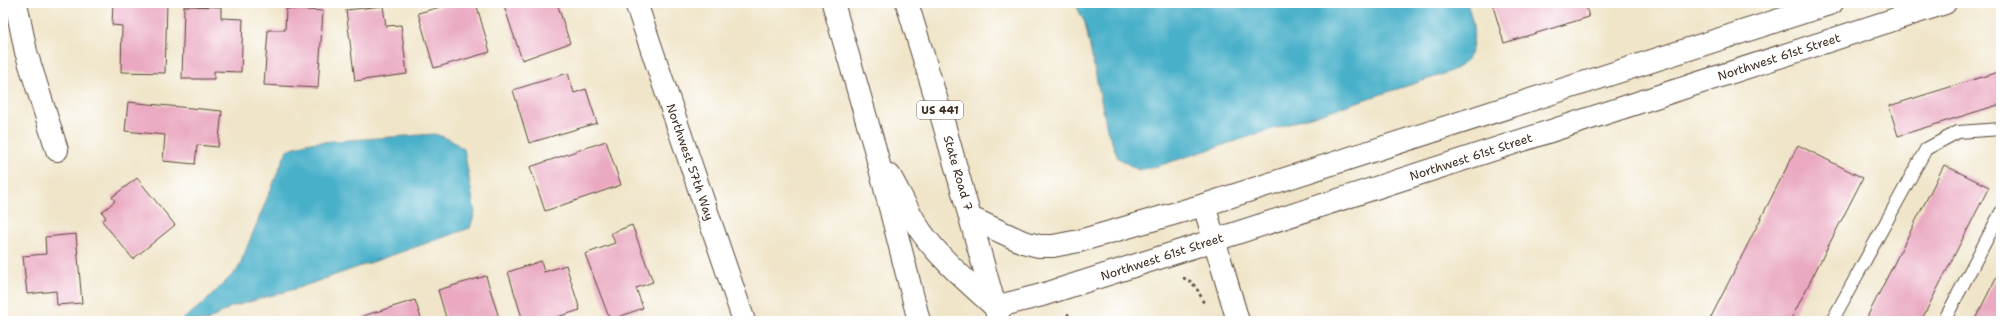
<svg xmlns="http://www.w3.org/2000/svg" width="2004" height="324" font-family="'Shantell Sans',sans-serif">
<style>
.water{fill:#4ab0c9;stroke:#426d74}
.building{fill:#eaa9c1}
.lines{fill:none;stroke-linecap:round;stroke-linejoin:round}
.service-casing{stroke:#564638;stroke-width:14}
.minor-casing{stroke:#564638;stroke-width:24}
.primary-casing{stroke:#564638;stroke-width:24}
.path{stroke:#564638;stroke-width:2.5;stroke-dasharray:3 3;stroke-linecap:butt}
.service{stroke:#fff;stroke-width:12}
.minor{stroke:#fff;stroke-width:22}
.primary{stroke:#fff;stroke-width:22}
.labels{text-anchor:middle;stroke-width:3;stroke-linejoin:round;paint-order:stroke}
.shield{fill:#fff;stroke:#766a62;stroke-width:1}
.shield-label{font-size:11px;font-weight:bold;fill:#3b2a1e}
.street-label{font-size:12px;fill:#3b2a1e;stroke:#fff}
</style>
<rect width="100%" height="100%" fill="#fff"/>
<filter id="ink" filterUnits="userSpaceOnUse"><feTurbulence type="fractalNoise" baseFrequency=".025" numOctaves="2"/><feDisplacementMap in="SourceGraphic" scale="8" xChannelSelector="R" yChannelSelector="G"/><feConvolveMatrix kernelMatrix="1 2 1 2 8 2 1 2 1" color-interpolation-filters="sRGB"/></filter>
<filter id="wash" filterUnits="userSpaceOnUse"><feTurbulence type="fractalNoise" baseFrequency=".012" numOctaves="4" result="noise"/><feDisplacementMap in="SourceGraphic" scale="16" xChannelSelector="R" yChannelSelector="G"/><feGaussianBlur stdDeviation="0.9" result="paint"/><feColorMatrix in="noise" values="0 0 0 0 0 0 0 0 0 0 0 0 0 0 0 0 0 1.4 0 .05"/><feComposite in="paint" operator="in"/></filter>
<g filter="url(#wash)">
<rect width="100%" height="100%" fill="#f0e5c9"/>
<g class="water">
<path d="M1075,3H1467C1474,22 1480,52 1460,66C1455,70 1447,72 1441,75L1158,166L1138,170L1118,158L1107,129L1085,23Z"/>
<path d="M435,134L449,139L464,149L475,213L470,228L298,288L231,307L207,321H181L205,302L238,269L287,150L306,143Z"/>
</g>
<g id="blocks">
<g class="building">
<path d="M113,3H167L165,73L121,72L122,26L112,25Z"/>
<path d="M455,3H476L490,52L434,68L418,13Z"/>
<path d="M503,3H557L570,43L522,60Z"/>
<path d="M1492,3H1585L1589,17L1504,43Z"/>
<path d="M184,6L221,7V18L243,19L241,72L214,71V79H182Z"/>
<path d="M383,6L386,26L401,25L407,74L355,81L346,10Z"/>
<path d="M286,9L323,11L318,88L264,85L268,30H285Z"/>
<path d="M2001,71V104L1898,136L1889,106Z"/>
<path d="M568,73L574,93L586,89L597,123L529,143L513,90Z"/>
<path d="M128,102L222,111L218,147L197,145L195,164L163,161L165,135L125,131Z"/>
<path d="M606,141L621,185L545,211L530,167Z"/>
<path d="M1798,145L1863,178L1790,321H1709Z"/>
<path d="M1944,165L1989,187L1921,321H1865Z"/>
<path d="M137,178L175,225L133,259L102,221L106,218L102,212L115,201L112,197Z"/>
<path d="M632,225L653,282L636,288L643,308L610,320L585,254L615,243L611,233Z"/>
<path d="M76,234L82,303L57,305L56,291L27,294L23,256L46,254L45,237Z"/>
<path d="M541,261L544,272L566,265L580,310L544,321H523L508,272Z"/>
<path d="M2001,268V321H1974Z"/>
<path d="M486,276L500,321H447L438,290Z"/>
<path d="M415,300L422,321H364L363,316Z"/>
</g>
</g>
</g>
<g filter="url(#ink)">
<use href="#blocks" fill-opacity="0" stroke="#564638" stroke-width="1"/>
<g class="lines">
<g class="service-casing">
<g id="service">
<path d="M1832,321L1926,149L1958,132L2001,129"/>
<path d="M1944,321L2001,212"/>
</g>
</g>
<g class="minor-casing">
<g id="minor">
<path d="M16,3L26,52L57,150"/>
<path d="M636,3L744,321"/>
<path d="M1204,205L1238,321"/>
<path d="M971,218L1023,242L1039,246H1053L1079,241L1204,205L1832,3"/>
<path d="M995,307L1042,295L1215,240L1945,3"/>
</g>
</g>
<g class="primary-casing">
<g id="primary">
<path d="M833,3L875,149L919,321"/>
<path d="M907,3L943,121L999,321"/>
<path d="M890,176C900,194 909,213 920,230C940,259 969,283 995,307"/>
</g>
</g>
<g class="path">
<path d="M1183,278C1195,281 1200,294 1204,304"/>
<path d="M1064,321L1069,313"/>
</g>
<use href="#service" class="service"/>
<use href="#minor" class="minor"/>
<use href="#primary" class="primary"/>
</g>
</g>
<g class="labels">
<rect class="shield" x="917" y="101" width="46" height="18" rx="3"/>
<g class="shield-label">
<text x="940" y="114">US 441</text>
</g>
<g class="street-label">
<text transform="translate(1779 57) rotate(-18)" y="4">Northwest 61st Street</text>
<text transform="translate(1471 157) rotate(-18)" y="4">Northwest 61st Street</text>
<text transform="translate(690 162) rotate(71)" y="4">Northwest 57th Way</text>
<text transform="translate(958 173) rotate(74)" y="4">State Road 7</text>
<text transform="translate(1162 257) rotate(-18)" y="4">Northwest 61st Street</text>
</g>
</g>
<rect width="2004" height="324" fill="none" stroke="#fff" stroke-width="16"/>
</svg>
